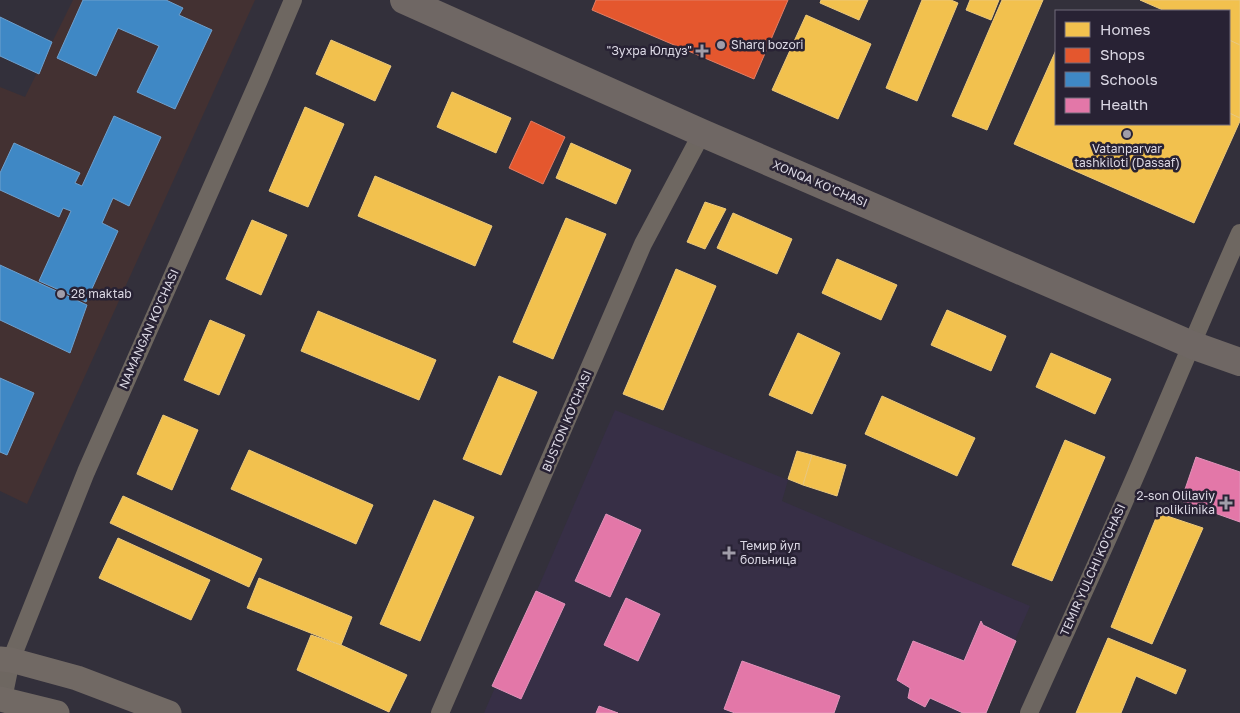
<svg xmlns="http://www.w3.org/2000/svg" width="1240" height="713" font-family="'Golos Text',sans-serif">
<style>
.built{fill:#372f46}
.education{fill:#433132}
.homes{fill:#f2c14e;stroke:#ebc87b}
.shops{fill:#e4572e;stroke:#e17e65}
.schools{fill:#3f88c5;stroke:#6ea0ce}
.health{fill:#e377a8;stroke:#e194ba}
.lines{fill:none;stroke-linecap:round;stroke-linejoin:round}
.minor{stroke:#6e6761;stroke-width:18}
.secondary{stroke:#716964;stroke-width:25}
.primary{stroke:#6f6764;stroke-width:28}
.poi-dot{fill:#a09da9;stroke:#282234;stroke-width:2}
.labels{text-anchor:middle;stroke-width:5;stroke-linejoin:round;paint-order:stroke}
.poi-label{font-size:12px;fill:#dbd8e4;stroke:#282234;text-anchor:start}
.street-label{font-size:12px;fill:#dbd8e4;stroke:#282234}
</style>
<rect width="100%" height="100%" fill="#33303b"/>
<path class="built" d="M615,410L788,480L782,501L1030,606L983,713H484Z"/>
<path class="education" d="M73,0H255L27,504L0,491V87L25,97Z"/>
<g class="homes">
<path d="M821,0H868L859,20L820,3Z"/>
<path d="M922,0H951L958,3L917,101L886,88Z"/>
<path d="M970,0H999L991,20L966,10Z"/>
<path d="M1002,0H1043L987,130L952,116Z"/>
<path d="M1140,0H1240V45L1229,40V11H1165Z"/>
<path d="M806,15L871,44L838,119L772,90Z"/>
<path d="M331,40L391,66L375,101L316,74Z"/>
<path d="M1229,40L1240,45V118L1229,113Z"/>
<path d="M1056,50V124H1229V113L1240,118V121L1194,223L1014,144Z"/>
<path d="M452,92L511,118L496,153L437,127Z"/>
<path d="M305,107L344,124L308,207L269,191Z"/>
<path d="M571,143L631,170L616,204L556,178Z"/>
<path d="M375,176L492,226L475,266L358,216Z"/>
<path d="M705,202L726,209L705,249L687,242Z"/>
<path d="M733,213L792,239L777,274L717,248Z"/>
<path d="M566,218L606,234L553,359L513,342Z"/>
<path d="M252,220L287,235L261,295L226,279Z"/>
<path d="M837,259L897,285L881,320L822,293Z"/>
<path d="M676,269L716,286L663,410L623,394Z"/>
<path d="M947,310L1006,336L991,371L931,345Z"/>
<path d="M318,311L436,360L419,400L301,351Z"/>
<path d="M210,320L245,335L219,395L184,380Z"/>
<path d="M798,333L840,353L812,414L769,395Z"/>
<path d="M1051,353L1111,379L1095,414L1036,387Z"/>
<path d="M499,376L537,392L501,475L463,459Z"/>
<path d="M882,396L975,438L957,476L865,434Z"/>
<path d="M163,415L198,430L172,490L137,474Z"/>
<path d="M1065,440L1105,457L1052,581L1012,565Z"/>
<path d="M249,450L373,505L356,544L231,489Z"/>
<path d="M797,451L812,455L803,485L788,479Z"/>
<path d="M812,455L846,465L837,496L803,485Z"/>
<path d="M123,496L262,559L249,587L110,523Z"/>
<path d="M434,500L474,517L420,641L380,624Z"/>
<path d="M1158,513L1203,528L1152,644L1111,627Z"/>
<path d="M118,538L210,580L191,620L99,578Z"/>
<path d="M259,578L352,617L341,645L247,608Z"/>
<path d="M311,635L341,645L407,675L389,712L297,670Z"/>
<path d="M1108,638L1186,670L1176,694L1136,676L1121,713H1076Z"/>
</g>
<g class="shops">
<path d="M596,0H788L754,79L592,10Z"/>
<path d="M531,121L565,137L543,184L509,168Z"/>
</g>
<g class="schools">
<path d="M83,0H166L183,8L179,15L212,30L175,109L137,92L159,46L118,28L96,76L57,58Z"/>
<path d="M0,17L52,42L39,74L0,56Z"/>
<path d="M114,116L161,137L129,206L113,198L102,223L118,231L86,302L39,281L71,211L63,208L59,217L0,190V173L14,143L80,173L75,183L82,186Z"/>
<path d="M0,265L87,305L70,353L0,320Z"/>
<path d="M0,378L34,393L7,455L0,452Z"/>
</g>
<g class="health">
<path d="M1196,457L1240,472V522L1181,501Z"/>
<path d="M606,514L641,530L610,597L575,581Z"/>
<path d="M536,591L565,604L521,699L492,686Z"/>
<path d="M626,598L660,614L638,661L604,645Z"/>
<path d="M981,621L983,625L1016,641L986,713H963L930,698L925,707L908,698L910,688L897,680L913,641L964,661Z"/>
<path d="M742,661L840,696L834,713H735L724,709Z"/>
<path d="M599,706L618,713H596Z"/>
</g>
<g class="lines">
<g class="minor">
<path d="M3,699L11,660L86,472L259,80L293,0"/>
<path d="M440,713L643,244L702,133"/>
<path d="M1029,713C1066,630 1105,547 1141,463C1174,387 1206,309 1240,233"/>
</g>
<g class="secondary">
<path d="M0,659L11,660L77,678L169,713"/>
<path d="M0,699L57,713"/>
</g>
<path class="primary" d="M404,0L702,133L1153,328L1192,345L1240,362"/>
</g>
<g class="poi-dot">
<circle cx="721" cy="45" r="5"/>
<path d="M699.5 43.5h5v5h5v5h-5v5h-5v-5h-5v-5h5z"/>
<circle cx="1127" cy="134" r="5"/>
<circle cx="61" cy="294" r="5"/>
<path d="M1223.5 495.5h5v5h5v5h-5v5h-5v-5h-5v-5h5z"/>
<path d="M726.5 545.5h5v5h5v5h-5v5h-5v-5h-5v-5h5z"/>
</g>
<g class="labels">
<g class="poi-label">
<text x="731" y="49">Sharq bozori</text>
<text x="692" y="55" text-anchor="end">"Зухра Юлдуз"</text>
<text x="1127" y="153" text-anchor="middle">Vatanparvar<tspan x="1127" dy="14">tashkiloti (Dassaf)</tspan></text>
<text x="71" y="298">28 maktab</text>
<text x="1215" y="500" text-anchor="end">2-son Olilaviy<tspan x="1215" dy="14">poliklinika</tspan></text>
<text x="740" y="550">Темир йул<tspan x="740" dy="14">больница</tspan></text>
</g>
<g class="street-label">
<text transform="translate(820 184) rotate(23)" y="4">XONQA KO'CHASI</text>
<text transform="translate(149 329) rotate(-66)" y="4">NAMANGAN KO'CHASI</text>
<text transform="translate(567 421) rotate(-67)" y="4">BUSTON KO'CHASI</text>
<text transform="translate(1093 570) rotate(-66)" y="4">TEMIR YULCHI KO'CHASI</text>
</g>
</g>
<rect x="1055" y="10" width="175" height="115" fill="#282234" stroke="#706b7a"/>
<rect x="1065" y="22" width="25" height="15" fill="#f2c14e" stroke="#706b7a"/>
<text x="1100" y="35" font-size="15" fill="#dbd8e4">Homes</text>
<rect x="1065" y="48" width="25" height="15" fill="#e4572e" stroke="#706b7a"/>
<text x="1100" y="60" font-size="15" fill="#dbd8e4">Shops</text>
<rect x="1065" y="72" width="25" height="15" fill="#3f88c5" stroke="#706b7a"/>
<text x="1100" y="85" font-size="15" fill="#dbd8e4">Schools</text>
<rect x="1065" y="98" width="25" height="15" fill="#e377a8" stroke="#706b7a"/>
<text x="1100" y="110" font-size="15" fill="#dbd8e4">Health</text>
</svg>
